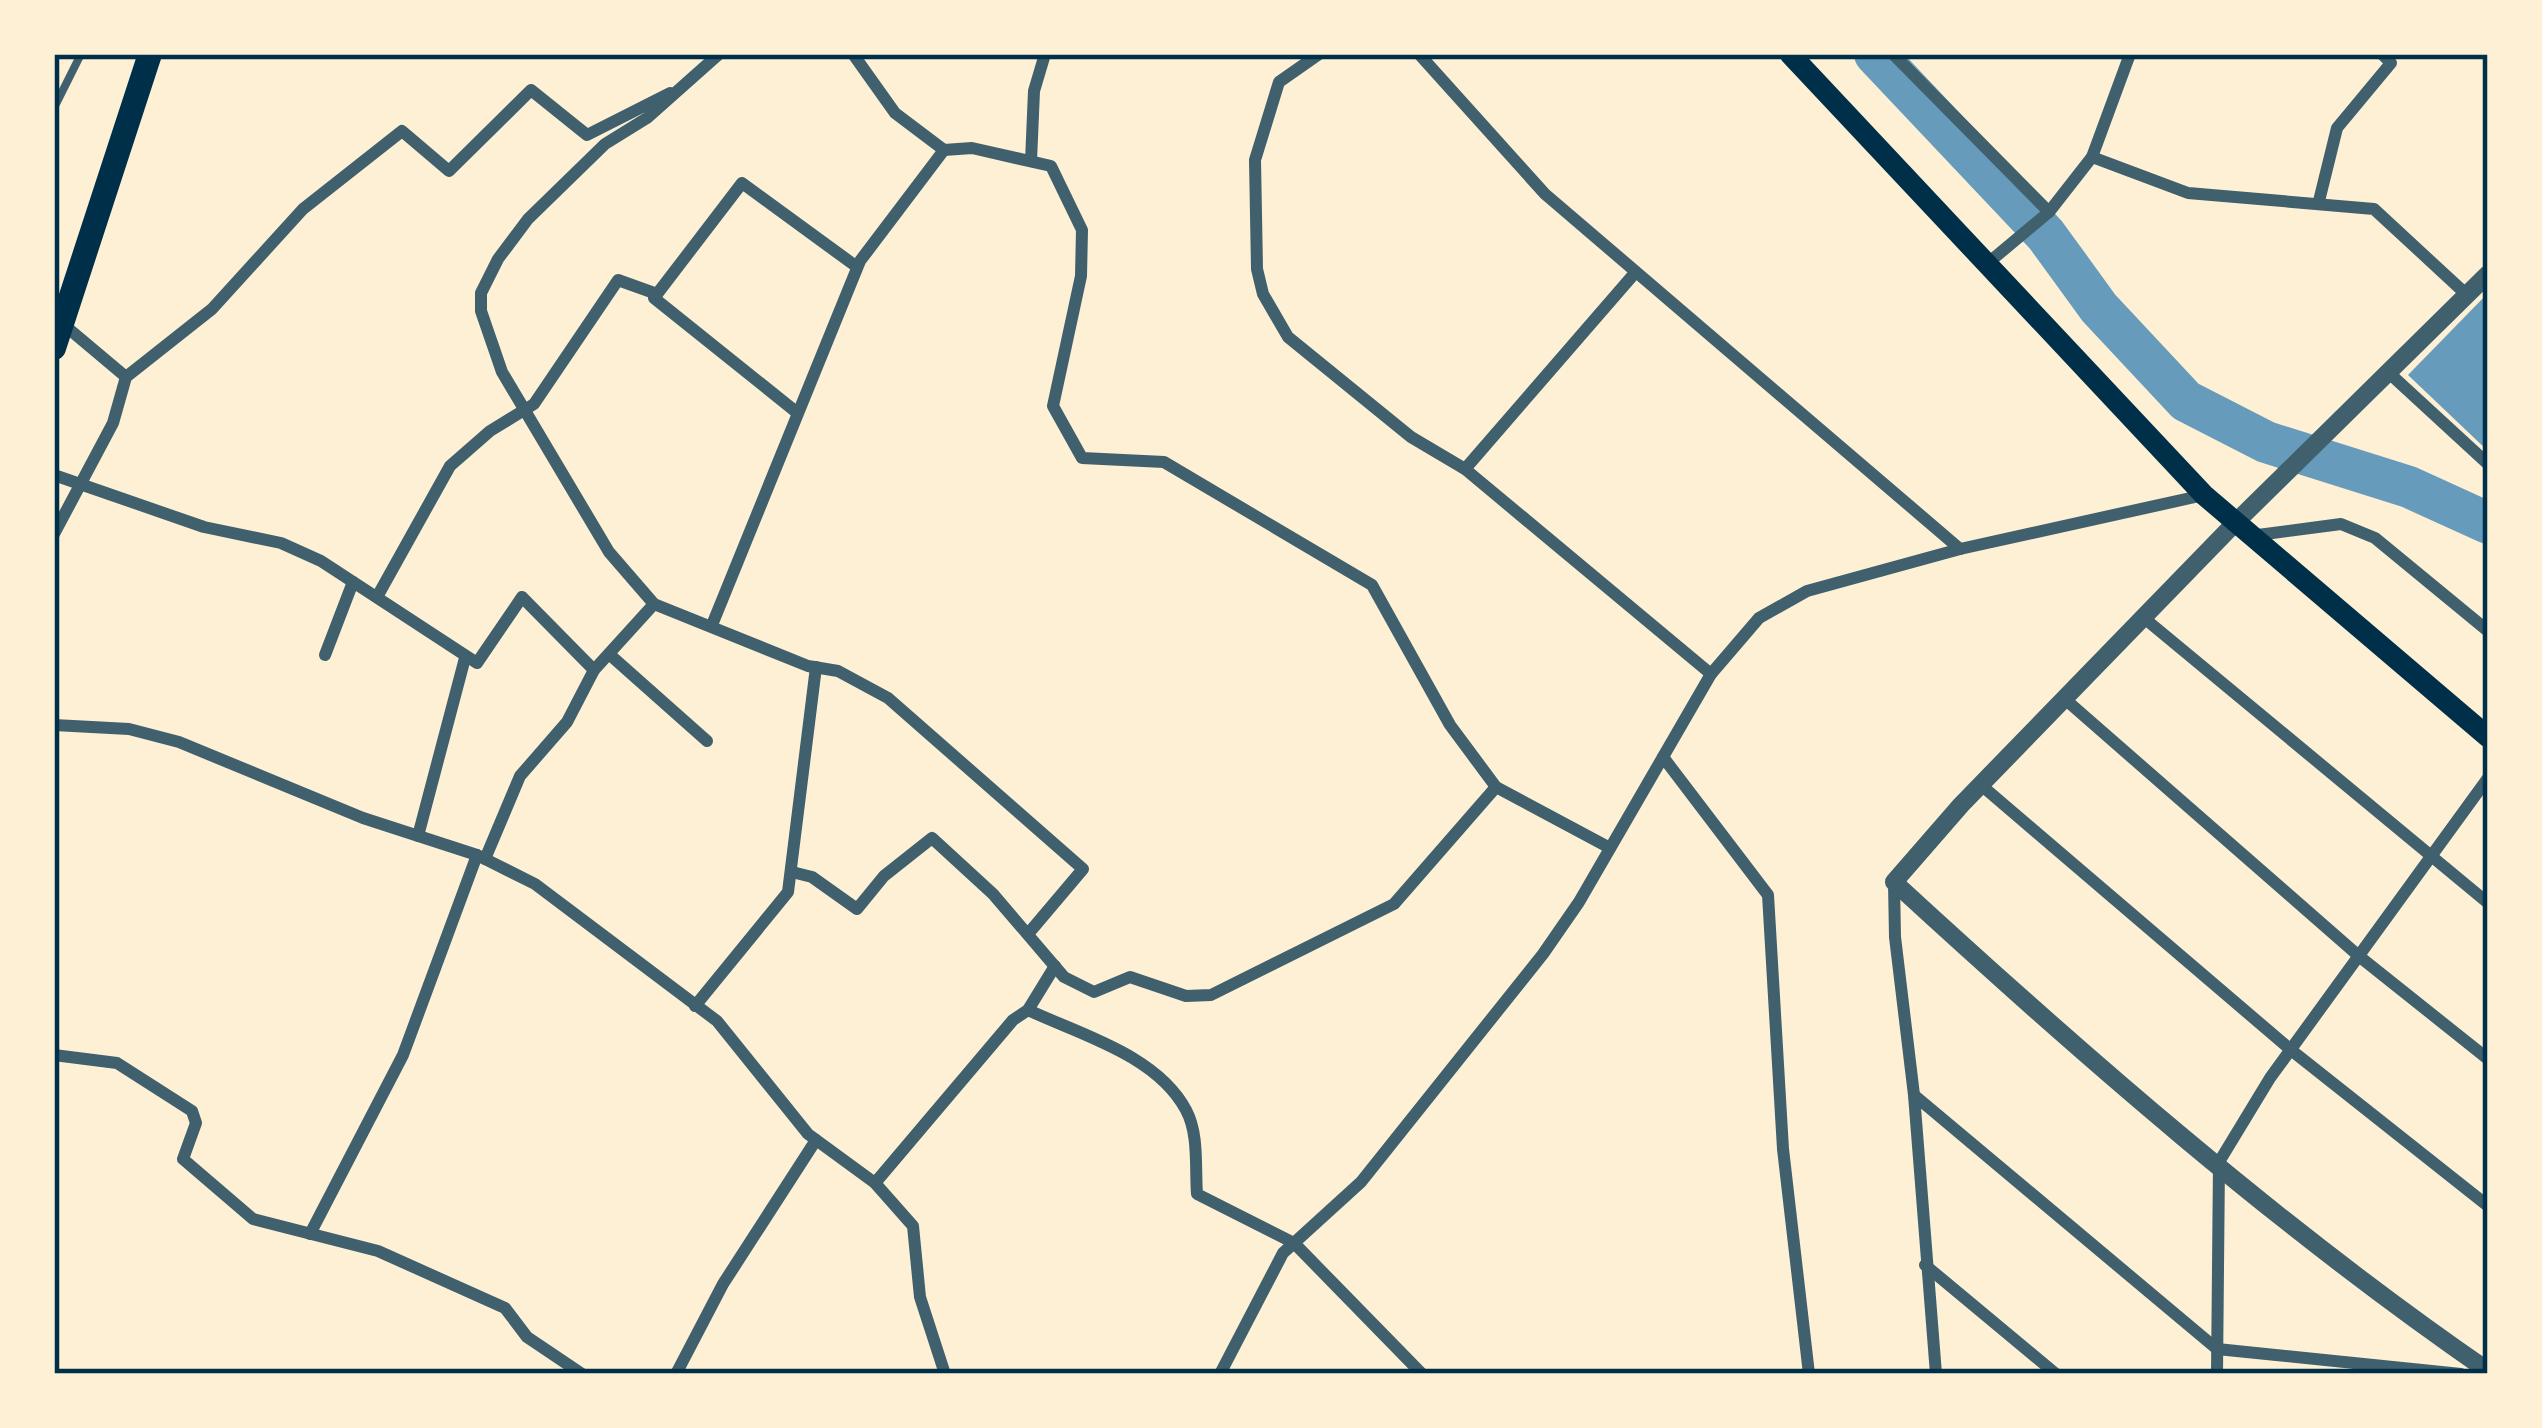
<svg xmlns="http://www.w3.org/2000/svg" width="2542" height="1428" font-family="Signika,sans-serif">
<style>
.water{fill:#669bbc}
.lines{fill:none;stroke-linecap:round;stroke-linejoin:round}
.river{stroke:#669bbc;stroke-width:42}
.service{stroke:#3f606c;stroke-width:8}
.minor{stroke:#3f606c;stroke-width:12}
.tertiary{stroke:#3f606c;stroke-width:18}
.secondary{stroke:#003049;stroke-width:21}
.trunk{stroke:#003049;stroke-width:24}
.neatline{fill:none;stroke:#003049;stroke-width:4.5}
</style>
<rect width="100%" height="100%" fill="#fdf0d5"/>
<path class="water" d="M2488,293V451L2408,375Z"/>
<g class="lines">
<path class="river" d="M1875,54L2046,235L2099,308L2186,401L2266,442L2409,487L2488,523"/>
<path class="service" d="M54,108L81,54"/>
<g class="minor">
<path d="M719,54L647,118L605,144L528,219L498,259L481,293V311L502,372L609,552L654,604L808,666L838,671L888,698L1083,869L1028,934"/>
<path d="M853,54L895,113L944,150L972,148L1051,166L1082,230L1081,276L1053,406L1082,458L1164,462L1372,585L1450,725L1496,787L1610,848"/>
<path d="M1319,54L1279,82L1255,160L1257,269L1263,294L1288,337L1411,437L1465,469L1711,674"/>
<path d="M1419,54L1545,194L1960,549"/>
<path d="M1893,54L2049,212"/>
<path d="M2092,157L2188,193L2374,209L2467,295"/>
<path d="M1031,161L1034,91L1045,54"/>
<path d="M2319,201L2337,128L2391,63L2382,54"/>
<path d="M1988,263L2049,212L2092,157L2130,54"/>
<path d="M63,324L126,377"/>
<path d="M2388,372L2488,464"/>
<path d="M795,411L654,298L742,183L857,267"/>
<path d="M1465,469L1634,274"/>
<path d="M54,475L204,527L281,543L321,561L477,663L522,597L594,670"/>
<path d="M54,534L113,423L126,377L212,309L303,209L402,131L449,171L531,90L587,135L670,93"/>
<path d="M2250,536L2341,524L2375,538L2488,631"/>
<path d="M377,597L450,466L490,431L534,404L618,280L657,294"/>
<path d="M2144,618L2488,903"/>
<path d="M712,625L860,261L944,150"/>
<path d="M609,654L707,741"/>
<path d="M325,655L353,582"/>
<path d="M2066,700L2360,957L2488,1059"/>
<path d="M54,725L129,729L179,742L363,818L477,855L535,884L717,1021L808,1134L875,1183L913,1226L920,1297L945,1374"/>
<path d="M1663,757L1768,895L1783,1149L1809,1374"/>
<path d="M1981,785L2291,1050L2488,1206"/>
<path d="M418,836L465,658"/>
<path d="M485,859L520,776L567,722L594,670L654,604"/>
<path d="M792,872L812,877L857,909L884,876L932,838L993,894L1064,977L1094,992L1130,977L1186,996L1211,995L1394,904L1496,787"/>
<path d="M1894,883L1895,937L1914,1095L1936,1374"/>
<path d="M695,1006L788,892L816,667"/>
<path d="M1028,1010C1079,1034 1157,1055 1186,1110C1199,1134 1195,1167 1197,1194L1294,1243L1422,1374"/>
<path d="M54,1055L117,1063L192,1111L196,1123L183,1159L253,1219L378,1251L505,1308L527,1337L582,1374"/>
<path d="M1914,1095L2217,1349L2461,1374"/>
<path d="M875,1183L1013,1020L1028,1010L1055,966"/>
<path d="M310,1234L403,1055L477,855"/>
<path d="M1925,1265L2056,1374"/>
<path d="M676,1374L723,1284L816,1140"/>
<path d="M1220,1374L1283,1253L1361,1182L1543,954L1579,902L1711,674L1759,618L1807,591L1960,549L2204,495"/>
<path d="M2217,1374L2219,1162L2270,1078L2488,778"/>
</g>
<path class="tertiary" d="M2488,274L2235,523L1961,805L1894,882C2081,1054 2279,1227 2488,1371"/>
<path class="secondary" d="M1790,54L2204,495L2488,737"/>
<path class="trunk" d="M54,348L150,54"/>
</g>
<rect width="2542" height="1428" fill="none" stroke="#fdf0d5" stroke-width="114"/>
<rect x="57" y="57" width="2428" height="1314" class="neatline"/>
</svg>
